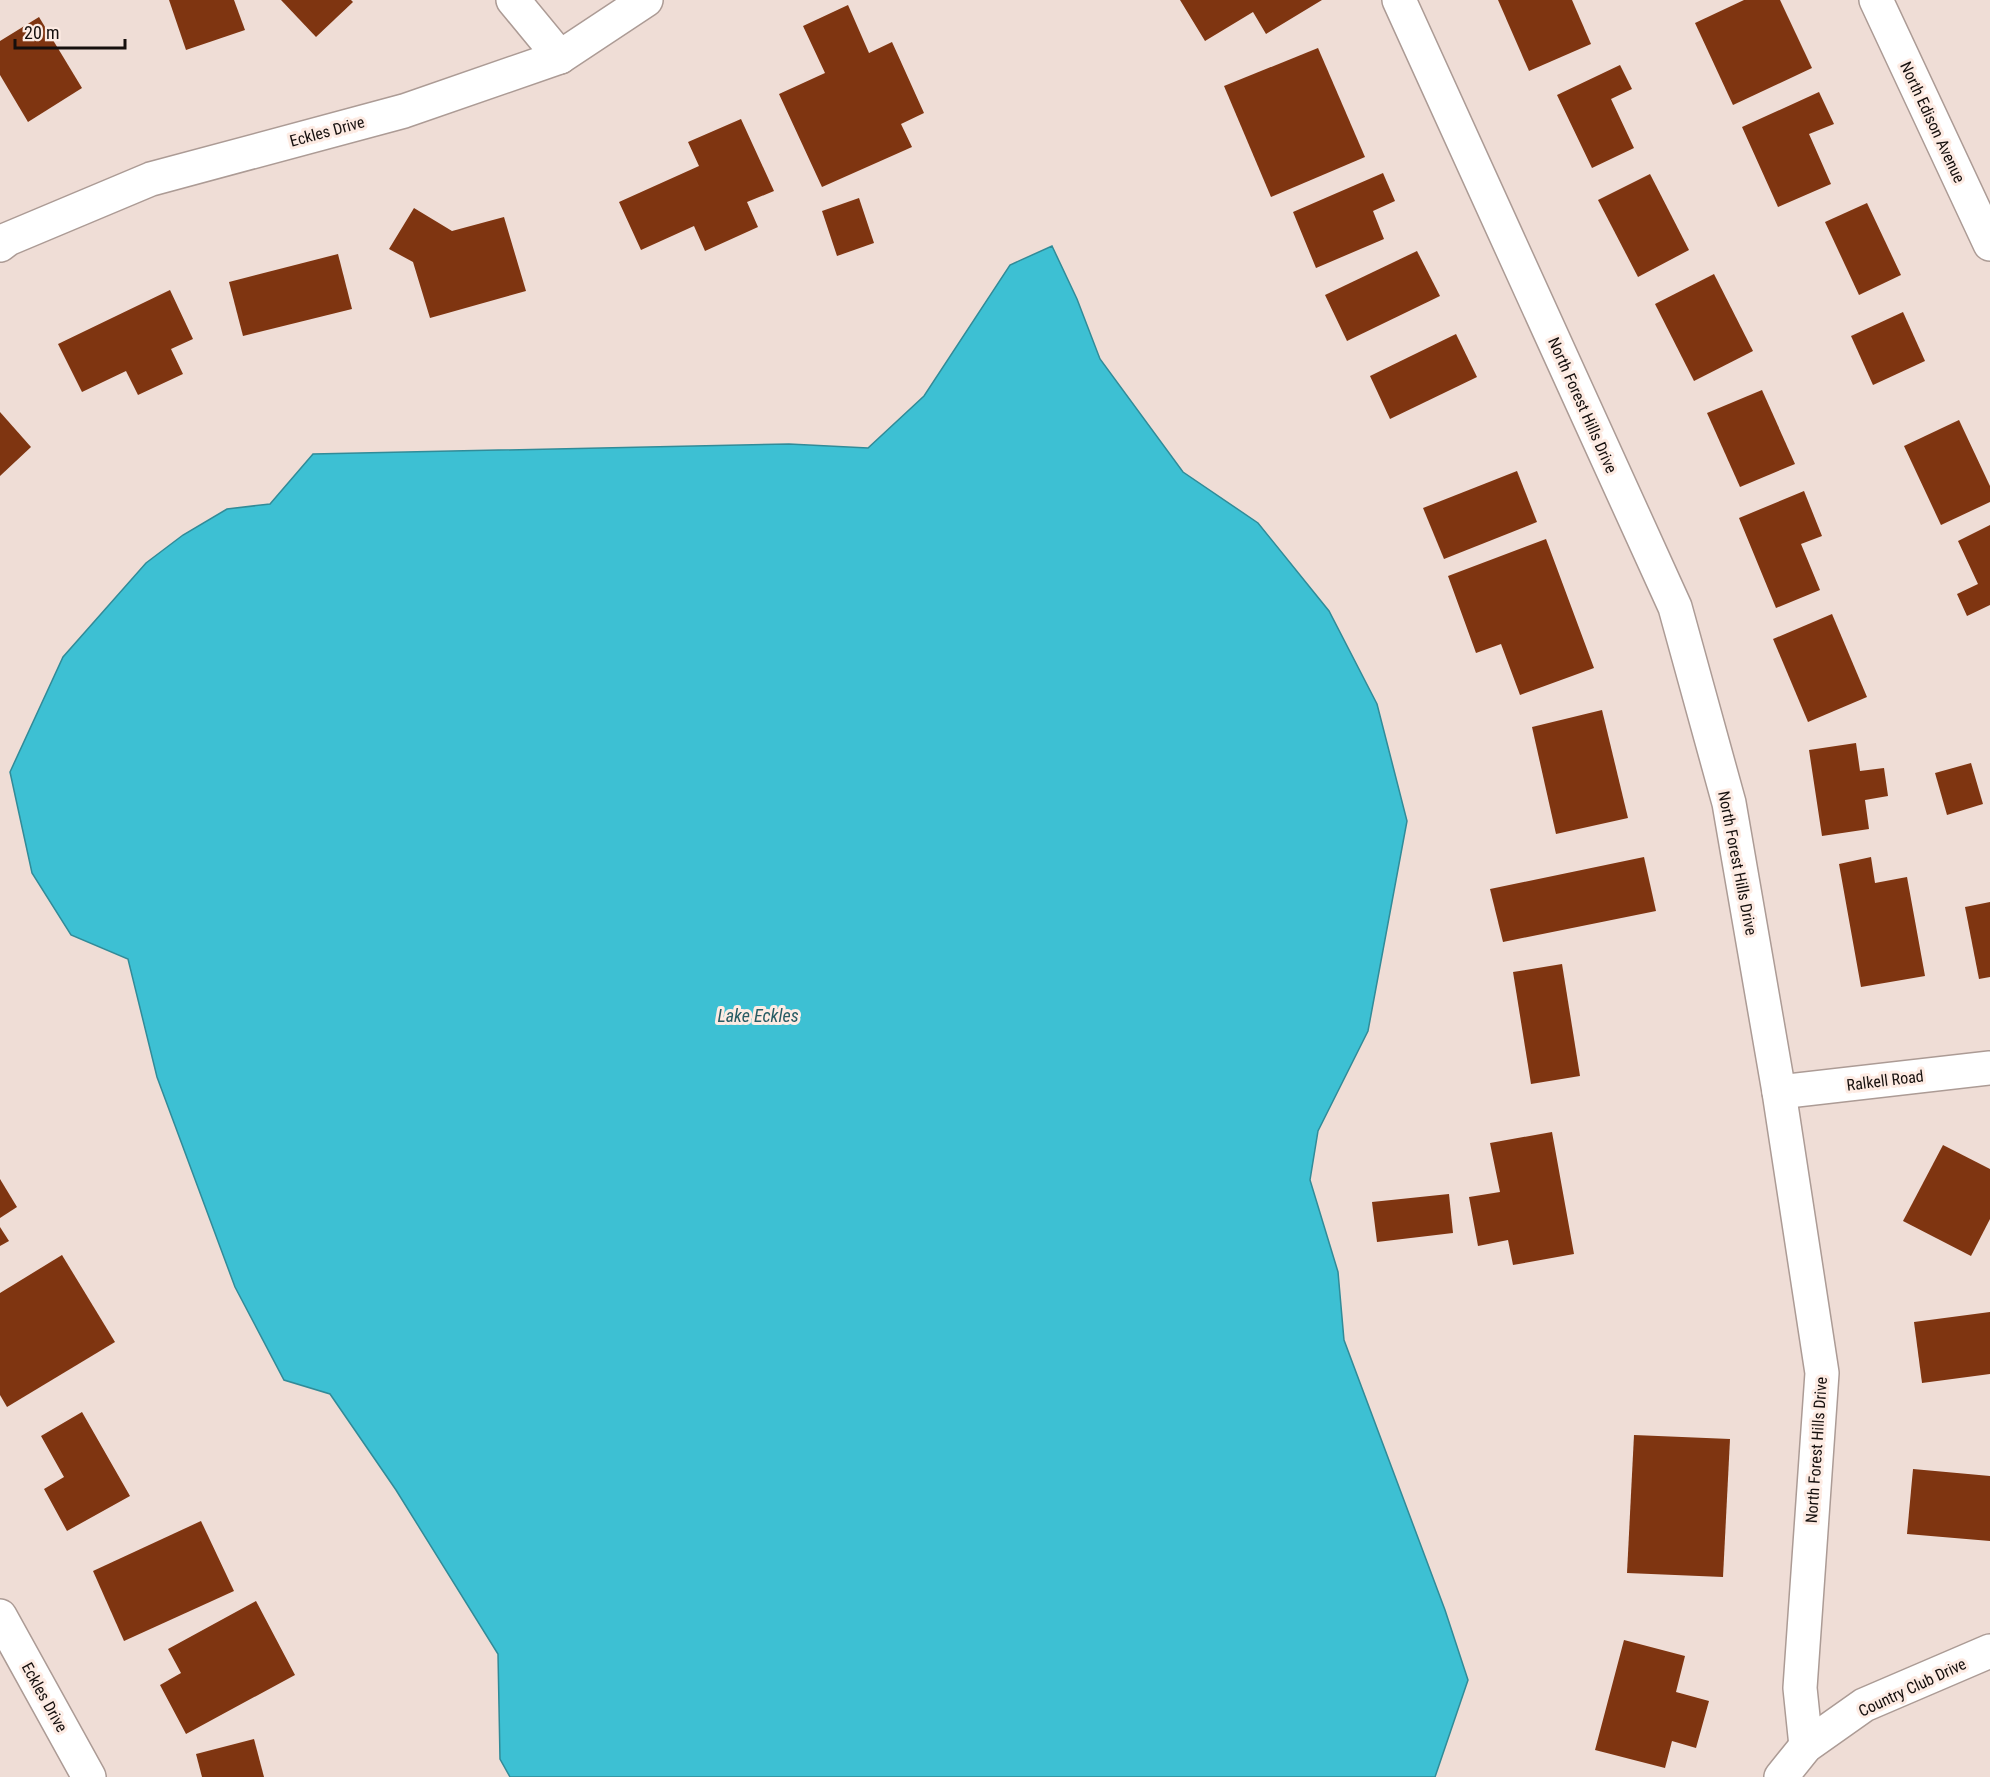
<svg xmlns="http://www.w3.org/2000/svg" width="1990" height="1777" font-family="'Roboto Condensed',sans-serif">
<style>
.water{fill:#3dc0d3;stroke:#318b98;stroke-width:1.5}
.building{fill:#7f3511}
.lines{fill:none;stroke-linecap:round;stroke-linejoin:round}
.minor-casing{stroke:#ac9b95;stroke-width:36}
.minor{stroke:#fff;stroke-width:33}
.labels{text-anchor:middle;stroke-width:6;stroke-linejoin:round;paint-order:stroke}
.street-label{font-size:16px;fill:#150f0d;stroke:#fdebe3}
.water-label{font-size:18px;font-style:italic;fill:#265b63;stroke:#fdebe3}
</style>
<rect width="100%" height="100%" fill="#efddd6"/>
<path class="water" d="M1052,246L1077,299L1100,359L1183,472L1258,523L1329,611L1377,704L1407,821L1368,1031L1318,1131L1310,1180L1338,1272L1344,1340L1445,1610L1468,1680L1435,1777H510L500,1759L498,1654L396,1490L330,1394L284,1380L235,1287L157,1077L128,959L71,935L32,873L10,772L63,657L146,563L183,535L227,509L270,504L313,454L789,444L868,448L924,396L1010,265Z"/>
<g class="building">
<path d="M169,0H234L245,30L186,50Z"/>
<path d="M281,0H351L353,2L316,37Z"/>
<path d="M1180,0H1322L1266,34L1253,12L1205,41Z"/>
<path d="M1498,0H1572L1591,44L1529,71Z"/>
<path d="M1744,0H1780L1812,68L1733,105L1695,23Z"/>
<path d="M848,5L869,53L892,42L924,113L901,124L912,147L822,187L779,94L825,73L803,26Z"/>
<path d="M39,17L82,88L28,122L0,75V41Z"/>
<path d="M1318,48L1365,157L1271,197L1224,86Z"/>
<path d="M1620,65L1632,89L1611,99L1634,148L1592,168L1557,95Z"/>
<path d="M1819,92L1834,124L1809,134L1831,184L1778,207L1742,127Z"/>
<path d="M741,119L774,191L747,202L758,227L705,251L694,226L641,250L619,202L699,166L688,142Z"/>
<path d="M1383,173L1395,201L1373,211L1384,239L1316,268L1293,212Z"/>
<path d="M1650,174L1689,250L1638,277L1598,200Z"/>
<path d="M859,198L874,243L837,256L822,211Z"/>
<path d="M1867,203L1901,275L1859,295L1825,222Z"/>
<path d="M414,208L452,231L504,217L526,291L430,318L413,262L389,249Z"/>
<path d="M1417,251L1440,296L1347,341L1325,295Z"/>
<path d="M338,254L352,309L243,336L229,282Z"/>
<path d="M1714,274L1753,351L1694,381L1655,304Z"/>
<path d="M170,290L193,339L171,349L183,374L138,395L126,371L82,392L58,344Z"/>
<path d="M1903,312L1925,361L1873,385L1851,336Z"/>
<path d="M1456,334L1477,377L1390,419L1370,376Z"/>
<path d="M1762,390L1795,464L1740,487L1707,413Z"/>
<path d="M0,412L31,447L0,476Z"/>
<path d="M1959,420L1990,486V502L1941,525L1904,446Z"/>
<path d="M1517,471L1537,522L1444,559L1423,508Z"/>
<path d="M1804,491L1822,536L1801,544L1820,590L1776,608L1739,518Z"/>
<path d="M1990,525V605L1967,616L1957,594L1978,584L1958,541Z"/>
<path d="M1546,539L1594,668L1520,695L1501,644L1476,653L1448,576Z"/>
<path d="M1832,614L1867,697L1808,722L1773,639Z"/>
<path d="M1602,710L1628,818L1556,834L1532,727Z"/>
<path d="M1856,743L1860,771L1884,768L1888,796L1865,800L1869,829L1822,836L1809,750Z"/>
<path d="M1971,763L1983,804L1947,815L1935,773Z"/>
<path d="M1644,857L1656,911L1503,942L1490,889Z"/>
<path d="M1871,857L1875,883L1907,877L1925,976L1861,987L1839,864Z"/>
<path d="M1990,902V977L1979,979L1965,907Z"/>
<path d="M1562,964L1580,1076L1531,1084L1513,972Z"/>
<path d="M1552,1132L1574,1254L1513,1265L1508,1240L1478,1246L1469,1197L1500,1192L1490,1143Z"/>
<path d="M1943,1145L1990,1169V1219L1971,1256L1903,1221Z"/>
<path d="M0,1179L17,1207L0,1218Z"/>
<path d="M1449,1194L1453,1233L1377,1242L1372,1202Z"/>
<path d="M0,1227L9,1241L0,1246Z"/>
<path d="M62,1255L115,1342L7,1407L0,1395V1293Z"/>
<path d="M1990,1312V1374L1922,1383L1914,1322Z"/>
<path d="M82,1412L130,1496L67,1531L44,1489L64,1477L41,1436Z"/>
<path d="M1634,1435L1730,1439L1723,1577L1627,1573Z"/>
<path d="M1913,1469L1990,1476V1541L1907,1534Z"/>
<path d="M201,1521L234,1591L124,1641L93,1571Z"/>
<path d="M256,1601L295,1675L186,1734L160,1685L181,1673L168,1649Z"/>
<path d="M1624,1640L1685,1656L1676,1692L1709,1701L1696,1748L1672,1741L1665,1768L1595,1750Z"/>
<path d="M254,1739L264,1777H202L196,1754Z"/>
</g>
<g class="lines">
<g class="minor-casing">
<g id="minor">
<path d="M513,0L560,57"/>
<path d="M1399,0L1675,607L1729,803L1779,1092L1822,1373L1800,1688L1806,1746"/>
<path d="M1876,0L1990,244"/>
<path d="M0,245L8,239L151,179L404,111L560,57L646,0"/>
<path d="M1779,1092L1990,1068"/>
<path d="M0,1616L89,1777"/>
<path d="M1781,1777L1806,1746L1864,1705L1990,1651"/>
</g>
</g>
<use href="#minor" class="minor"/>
</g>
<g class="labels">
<g class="street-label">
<text transform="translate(1933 122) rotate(65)" y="6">North Edison Avenue</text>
<text transform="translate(327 131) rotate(-15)" y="6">Eckles Drive</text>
<text transform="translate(1583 405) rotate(66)" y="6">North Forest Hills Drive</text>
<text transform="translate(1738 863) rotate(79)" y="6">North Forest Hills Drive</text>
<text transform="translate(1885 1080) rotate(-7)" y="6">Ralkell Road</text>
<text transform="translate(1816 1450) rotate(-86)" y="6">North Forest Hills Drive</text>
<text transform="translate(1912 1687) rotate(-25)" y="6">Country Club Drive</text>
<text transform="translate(45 1697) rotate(61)" y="6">Eckles Drive</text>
</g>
<g class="water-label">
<text x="758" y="1022">Lake Eckles</text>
</g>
</g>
<path d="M15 39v9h110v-9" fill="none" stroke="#150f0d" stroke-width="3"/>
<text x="24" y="39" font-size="18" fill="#150f0d" stroke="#fdebe3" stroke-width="4.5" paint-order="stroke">20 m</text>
</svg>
